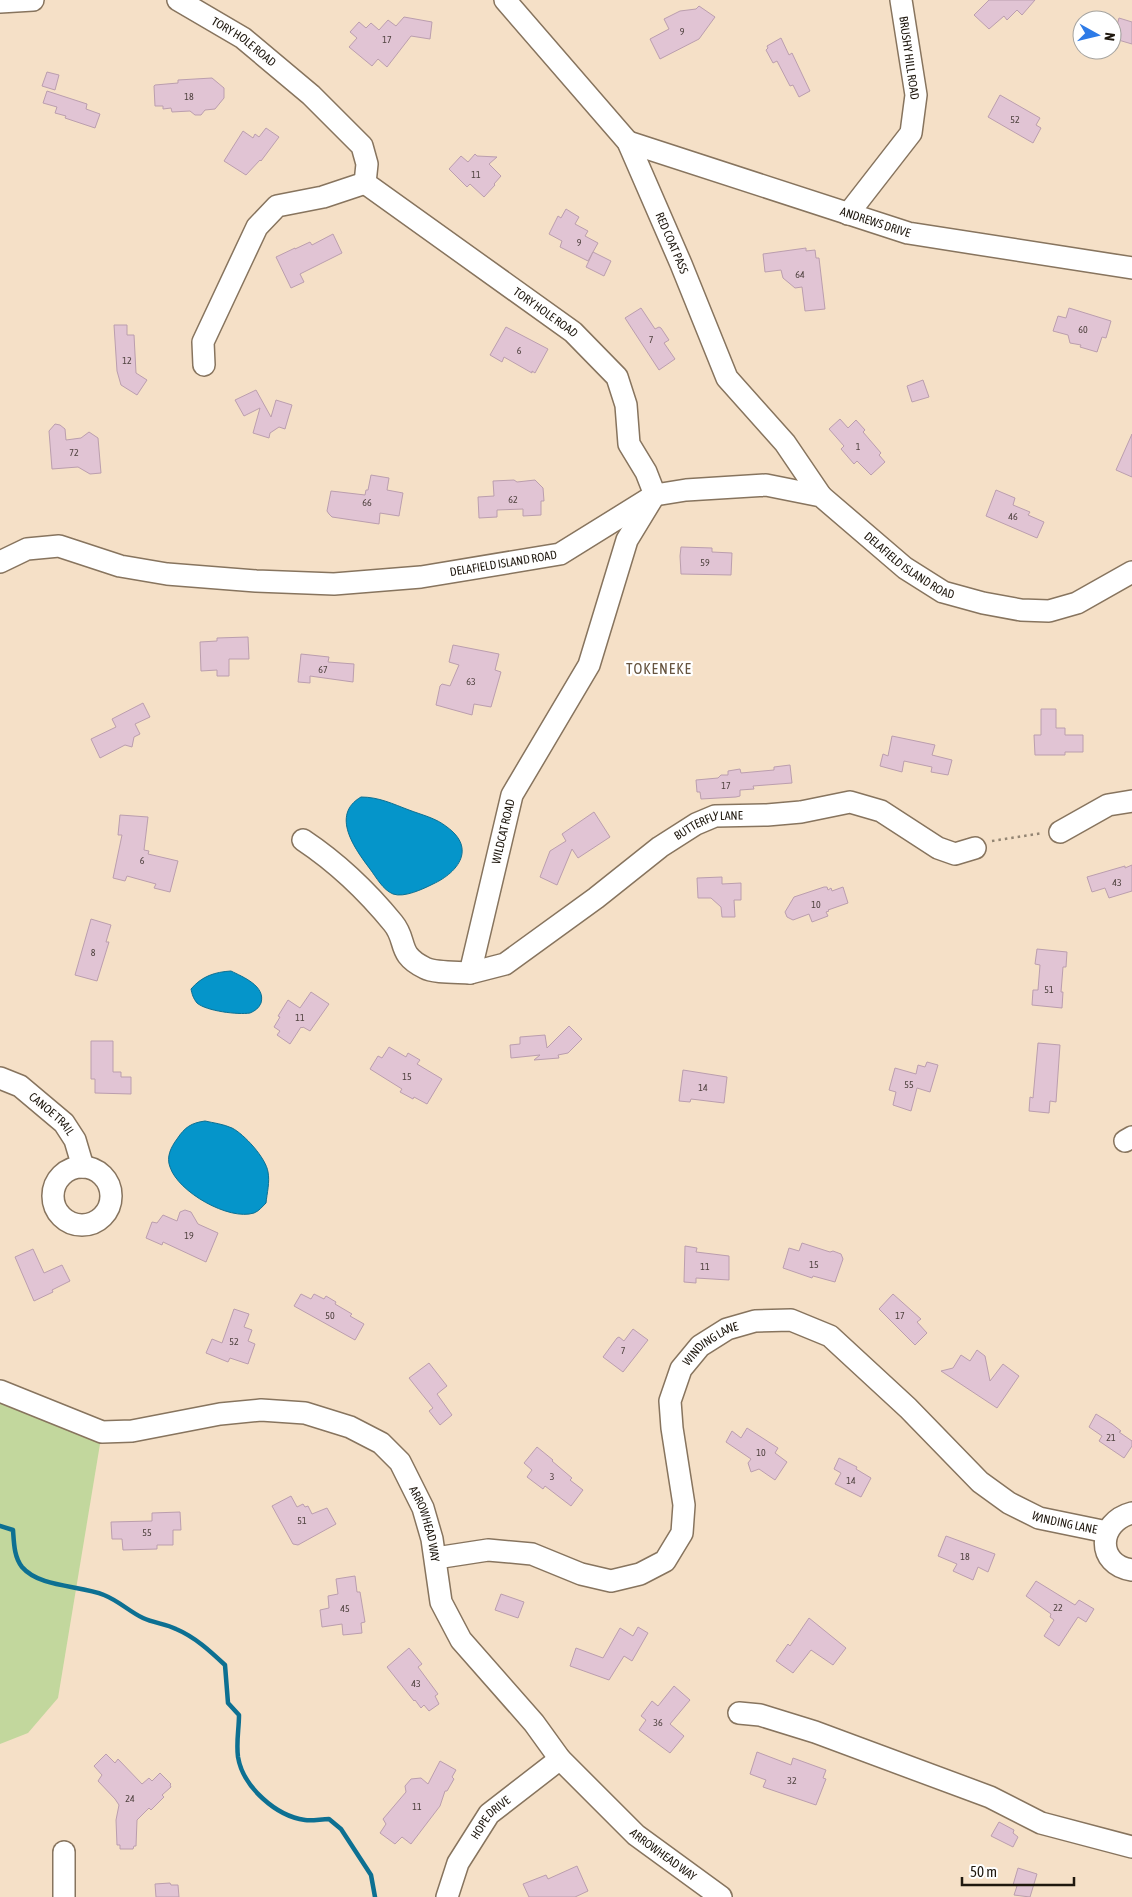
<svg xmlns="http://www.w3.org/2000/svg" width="1132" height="1897" font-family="'Asap Condensed',sans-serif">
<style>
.green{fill:#c2d79d}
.water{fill:#0595ca;stroke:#0d7092}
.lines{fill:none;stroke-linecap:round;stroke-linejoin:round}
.stream{stroke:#0d7092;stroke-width:4.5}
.building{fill:#e1c4d4;stroke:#bb9eae}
.minor-casing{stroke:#87745e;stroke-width:24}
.path{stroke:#938573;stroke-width:2.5;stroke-dasharray:2.5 4;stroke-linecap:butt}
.minor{stroke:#fff;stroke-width:21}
.labels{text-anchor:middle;stroke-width:4.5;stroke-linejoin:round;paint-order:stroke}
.number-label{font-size:10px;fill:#504340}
.street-label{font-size:12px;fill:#1f180f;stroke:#fff}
.quarter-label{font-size:15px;letter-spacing:1px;fill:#66543f;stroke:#fff}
</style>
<rect width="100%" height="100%" fill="#f5e0c7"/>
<path class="green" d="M0,1391L102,1432L58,1698L28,1733L0,1744Z"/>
<g class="water">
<path d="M361,797C379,797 393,804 409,810C422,815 436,818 447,827C476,848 459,872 433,884C423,889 404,898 393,894C383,890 376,877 370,869C355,849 330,815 361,797Z"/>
<path d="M231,971C243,977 266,986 261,1003C259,1008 255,1011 250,1013C238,1015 206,1011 197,1003C193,998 192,994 191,989C202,976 215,972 231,971Z"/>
<path d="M205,1121C214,1123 223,1124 232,1128C244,1134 266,1158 268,1172C270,1182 267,1193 266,1203C262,1207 259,1211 254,1213C229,1221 178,1192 170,1167C166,1157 171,1147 177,1139C185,1127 191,1123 205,1121Z"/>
</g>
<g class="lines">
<path class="stream" d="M0,1526L13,1530C14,1543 14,1557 22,1567C40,1588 81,1585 104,1595C119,1601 130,1612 143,1618C154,1623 166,1624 176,1629C195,1637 210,1651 225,1665L228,1703L239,1715C239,1729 236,1742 238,1757C243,1787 276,1816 305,1820C313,1821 321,1819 329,1819L341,1829L371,1875L375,1897"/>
</g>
<g class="building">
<path d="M989,0H1035L1022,15L1017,10L1007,20L1004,16L989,29L974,15Z"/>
<path d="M699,6L715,17L699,39L660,59L650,39L669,29L664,19L680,11L696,9Z"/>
<path d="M404,17L432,22L430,39L411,36L387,67L378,59L372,66L349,47L357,38L350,32L359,22L366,28L371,23L379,30L388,20L396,26Z"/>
<path d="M1119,18L1132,22V44L1115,39L1116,37L1114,36Z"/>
<path d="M781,38L789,55L792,53L810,91L799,97L793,85L790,86L777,61L773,63L766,50L768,48L767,46Z"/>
<path d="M47,72L59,75L55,90L42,86Z"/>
<path d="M212,78L224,88V98L215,109L205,110L201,115H195L190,111L172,112L171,108L163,109V106H155L154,86L155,85L178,83V80Z"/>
<path d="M47,91L87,104L86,109L100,114L95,128L65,118L66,116L55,113L57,107L43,103Z"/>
<path d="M1000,95L1040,118L1036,125L1041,128L1033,143L988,117Z"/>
<path d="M266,128L279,137L261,161L260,160L246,175L224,161L243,131L253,138L255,134L259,137Z"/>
<path d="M475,154L477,156L497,157L489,164L501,176L494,184L495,185L484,197L470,184L467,187L449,169L461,156L468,162Z"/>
<path d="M566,209L579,217L575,224L588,231L585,236L598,243L588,261L560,247L562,241L549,234L558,216L561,218Z"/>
<path d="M333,234L342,253L300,274L304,282L291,288L276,257L295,248V249L310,242L312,245Z"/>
<path d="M806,248V251L815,250L816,258H819L825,309L805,311L802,287L795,288L783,278L781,270L765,272L763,254Z"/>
<path d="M593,252L611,261L604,276L586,267Z"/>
<path d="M641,308L655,329L659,327L661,328L669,340L664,343L675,359L659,370L625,318Z"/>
<path d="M1069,308L1111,321L1106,338L1102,337L1097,352L1080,347L1081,345L1070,343L1068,335L1053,331L1058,316L1066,318Z"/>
<path d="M114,325H127V335H134L136,373L147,380L137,395L121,385L117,371Z"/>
<path d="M506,327L548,349L535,373L532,371V373L504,357L502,362L490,355Z"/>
<path d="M923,380L929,397L912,402L907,386Z"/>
<path d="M256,390L271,417L276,400L292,405L285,429L279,427L270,433L269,438L253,433L260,408L244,416L235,400Z"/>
<path d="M840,419L848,428L856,420L865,430L863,432L881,453L879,455L885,462L871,475L857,461L854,464L841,449L844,446L829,429Z"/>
<path d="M55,424L60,425L65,429L66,440L81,438L89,432L98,438L101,473L90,474L78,467L52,469L49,431Z"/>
<path d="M1132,434V477L1116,470Z"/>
<path d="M371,475L389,478L387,490L403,493L399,516L380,513L379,524L332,517L329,514L327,511L331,491L365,495L366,490H368Z"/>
<path d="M514,480L517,482L535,480L543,488L544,501H541V515L523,516V509L497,510V517L479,518L478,497L494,496L493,481Z"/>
<path d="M996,490L1015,498L1013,505L1030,512L1028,515L1044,522L1037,538L986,516Z"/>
<path d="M681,547L712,548V552L732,553L731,575L681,574L680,556Z"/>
<path d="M248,637L249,659H229V676H217V670L201,671L200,642L217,641V638Z"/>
<path d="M453,645L499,654L495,670L501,672L491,707L474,704L472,715L436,705L440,686L442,684L450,686L459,665L449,662Z"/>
<path d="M301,654L329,657L328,662L354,664L353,682L310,676V683L298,682Z"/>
<path d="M143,703L150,717L135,724L140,734L134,737L132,747L125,745L100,758L91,739L116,727L112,719Z"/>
<path d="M1041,709H1056V728H1065V735H1083V752H1065V755H1035L1034,735H1041Z"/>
<path d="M892,736L935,745L932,755L952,760L948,775L931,772L932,767L904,761L902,772L880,766L883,754L888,756Z"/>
<path d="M790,765L792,783L753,786L754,789L740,790V796L736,797L701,799L700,792H697L696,780L718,778L721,775H728V771L740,769L741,773L774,770V767Z"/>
<path d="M594,812L610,837L578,858L572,849L557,885L540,877L550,851L566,841L562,834Z"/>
<path d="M120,815L148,817L144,850L149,851L148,854L178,861L170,892L154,888L156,884L127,876L125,881L113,878L122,835H118Z"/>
<path d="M1132,865V891L1109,898L1105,888L1092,892L1087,877L1125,866V868Z"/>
<path d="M722,877V884L741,883V900H734L735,917H722L721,907L711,898H698L697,878Z"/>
<path d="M824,887H827L828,890L831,888L832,891L843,887L848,903L828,910L829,911L826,912L828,916L812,922L809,914L793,920L787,917L785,912L794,897Z"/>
<path d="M91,919L111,925L106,942H109L97,981L75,975Z"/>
<path d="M1037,949L1067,952L1066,967H1063L1061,992H1063L1062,1008L1032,1005L1033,990H1038L1040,965L1035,964Z"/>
<path d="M311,992L329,1004L310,1031L303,1027L302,1028L301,1027L290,1044L277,1035L280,1031L274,1027L280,1017L278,1016L288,1000L300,1008Z"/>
<path d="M569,1026L582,1039L568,1053L558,1055L559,1058L534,1060L540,1055L511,1058L510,1045L520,1044V1037L545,1035L547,1048Z"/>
<path d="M91,1041H113V1072H121V1077H131V1094L95,1093V1079H91Z"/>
<path d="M1038,1043L1060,1045L1056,1102L1050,1101L1049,1113L1029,1111L1030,1097L1033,1098Z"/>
<path d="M389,1047L406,1057L408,1053L420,1060L417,1064L442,1079L427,1104L414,1097L413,1099L400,1092L402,1089L370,1069L378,1056L382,1058Z"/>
<path d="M927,1062L938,1065L930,1092L917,1088L911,1111L893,1105L896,1092L889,1090L895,1068L916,1074L918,1065L925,1067Z"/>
<path d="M683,1070L727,1077L724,1103L691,1099L690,1102L679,1101Z"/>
<path d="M185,1210L191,1212L198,1224L218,1233L206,1262L163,1242L162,1245L146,1238L152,1222L157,1223L163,1215L177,1221L180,1212Z"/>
<path d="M802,1243L830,1252L833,1251L841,1254L843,1259L835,1282L813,1276L812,1278L783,1268L789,1248L799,1251Z"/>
<path d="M685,1246L697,1248L696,1252L729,1256V1280L696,1278V1283L684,1282Z"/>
<path d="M33,1249L44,1273L62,1265L70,1281L52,1290L53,1292L34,1301L15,1257Z"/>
<path d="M301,1294L311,1299L314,1294L324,1299L326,1296L336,1302L335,1304L352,1314L350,1316L364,1324L355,1340L294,1306Z"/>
<path d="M893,1294L921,1319L917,1322L927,1333L915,1345L879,1309Z"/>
<path d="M234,1309L249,1314L244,1327L252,1330L248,1341L255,1344L248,1364L230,1358L228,1362L206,1353L212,1339L222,1343Z"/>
<path d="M633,1329L648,1340L623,1372L603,1357L617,1338L619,1337L624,1341Z"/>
<path d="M977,1350L985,1356L990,1381L1003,1364L1019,1376L997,1408L941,1371L953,1368L961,1355L970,1361Z"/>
<path d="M429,1363L447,1386L437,1394L452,1415L440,1425L429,1411L433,1408L409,1378Z"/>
<path d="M1096,1414L1112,1424L1121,1431L1119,1432L1132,1441V1446L1124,1458L1099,1441L1102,1436L1089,1427Z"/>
<path d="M747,1428L778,1448L775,1453L787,1462L775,1480L759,1469L751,1472L748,1463L751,1459L726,1442L732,1431L741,1438Z"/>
<path d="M537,1447L553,1460L552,1461L572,1478L570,1480L583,1490L571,1506L545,1486L543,1489L527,1477L532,1470L524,1463Z"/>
<path d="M839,1458L857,1467L856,1469L871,1478L861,1497L835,1484L841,1473L834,1469Z"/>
<path d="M291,1496L297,1507L303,1504L305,1507L308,1506L312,1514L327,1508L336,1524L298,1545L293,1544L272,1506Z"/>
<path d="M180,1512L181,1530H173V1545H157V1549L123,1550L122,1539H112L111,1522L152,1521V1513Z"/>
<path d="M946,1536L995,1554L988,1572L978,1567L973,1580L953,1571L957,1564L938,1556Z"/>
<path d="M355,1576L357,1592H360L365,1622L361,1623L362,1633L343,1635L342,1624L322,1627L320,1610L329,1608L328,1596L338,1594L336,1579Z"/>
<path d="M1036,1581L1075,1605L1079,1600L1094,1609L1086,1622L1078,1617L1059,1646L1044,1636L1054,1620L1050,1617L1051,1614L1026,1596Z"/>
<path d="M501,1594L524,1602L518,1618L495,1610Z"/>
<path d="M809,1618L846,1648L833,1665L811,1650L793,1673L776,1661L788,1644L790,1646Z"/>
<path d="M638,1627L648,1633L632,1661L624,1656L609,1680L570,1666L576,1648L603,1658L620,1628L633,1636Z"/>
<path d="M409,1648L422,1664L418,1667L438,1694L435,1696L439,1704L429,1711L424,1705L421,1708L415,1700L414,1701L387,1667Z"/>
<path d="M674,1686L690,1700L670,1724L684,1736L670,1753L639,1730L646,1720L641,1716L652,1701L658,1706Z"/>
<path d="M757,1752L791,1765L793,1758L826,1770L823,1778L826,1779L816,1805L763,1787L766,1780L750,1774Z"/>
<path d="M106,1754L115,1763L118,1759L142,1784L149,1778L152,1781L160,1773L171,1784L170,1785L171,1787L162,1795L164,1797L151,1810L149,1808L137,1820L136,1846H134L133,1849H120V1845H117L116,1820L119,1805L115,1799L98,1781L102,1775L94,1766Z"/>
<path d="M440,1761L456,1770L452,1777L454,1779L447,1791H445L440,1806L411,1844L402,1837L395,1844L380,1833L386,1824L383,1819L406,1792L405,1786L411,1779L421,1778L428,1784Z"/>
<path d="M999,1822L1014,1830L1013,1833L1018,1837L1013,1847L991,1836Z"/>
<path d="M577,1866L588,1891L575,1897H529L523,1884L546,1875L548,1879Z"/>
<path d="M1018,1868L1037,1874L1030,1897L1014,1895L1017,1886L1013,1885Z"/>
<path d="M170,1883L171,1885H178L179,1897H156L155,1884Z"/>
</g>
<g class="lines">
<g class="minor-casing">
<g id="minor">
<path id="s1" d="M178,0L243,38L311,95L362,146L367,164L365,183L573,332L617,377L626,405L629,444L646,472L655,495"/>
<path id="s2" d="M505,0L628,142L681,264L727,378L785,443L821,496"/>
<path d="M0,2L33,0"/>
<path id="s3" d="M628,142L908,233L1132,268"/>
<path d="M848,214L911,133L916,95L901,0"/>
<path d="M204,365L203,342L257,227L277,206L323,197L365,183"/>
<path id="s4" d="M0,562L27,549L59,546L120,566L167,574L256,581L334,584L421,577L560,554L655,495L686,490L766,485L821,496L905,568L943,592L983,603L1021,610L1049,611L1077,603L1132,572"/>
<path d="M1060,832L1108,805L1132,801"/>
<path id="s5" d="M303,840C339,864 366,890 393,923C408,941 396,954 425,968C434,973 459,972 470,973L512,795L589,665L627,540L652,499"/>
<path id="s6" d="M470,973L505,964L596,898L660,847L696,824L715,816L767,815L801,812L850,802L881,811L938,848L955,854L975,848"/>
<path id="s7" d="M0,1078L20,1086L64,1123L75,1140L83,1167"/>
<path d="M1125,1141L1132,1137"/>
<circle cx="82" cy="1196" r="29"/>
<path id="s8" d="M0,1391L102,1432L132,1431L220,1414L261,1410L305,1413L350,1427L381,1443L400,1462L423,1508L432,1539L441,1602L461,1640L534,1723L560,1759L636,1835L721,1897"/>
<path d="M1132,1513C1097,1522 1096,1565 1132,1570"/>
<path id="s9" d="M436,1558L488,1550L532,1554L581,1574L611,1581L640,1574L665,1561L682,1533L684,1505L672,1428L670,1401L681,1369L700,1346L727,1329L755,1321L791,1320L830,1336L908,1408L980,1482L1009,1503L1039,1518L1107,1532"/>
<path d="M739,1713L760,1715L815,1732L990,1797L1041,1823L1132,1847"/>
<path d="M64,1852V1897"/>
<path id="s10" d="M447,1897L458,1863L489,1814L560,1759"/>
</g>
</g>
<path class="path" d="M992,841L1043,833"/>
<use href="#minor" class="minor"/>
</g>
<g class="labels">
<g class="number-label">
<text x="682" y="35">9</text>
<text x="387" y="43">17</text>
<text x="189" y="100">18</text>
<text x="1015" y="123">52</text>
<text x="476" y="178">11</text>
<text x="579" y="246">9</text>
<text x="800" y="278">64</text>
<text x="1083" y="333">60</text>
<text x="651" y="343">7</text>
<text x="519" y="354">6</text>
<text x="127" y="364">12</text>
<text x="858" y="450">1</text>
<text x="74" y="456">72</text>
<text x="513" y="503">62</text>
<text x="367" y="506">66</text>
<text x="1013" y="520">46</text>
<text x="705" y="566">59</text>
<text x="323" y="673">67</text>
<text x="471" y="685">63</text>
<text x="726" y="789">17</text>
<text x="142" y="864">6</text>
<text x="1117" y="886">43</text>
<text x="816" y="908">10</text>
<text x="93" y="956">8</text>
<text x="1049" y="993">51</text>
<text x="300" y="1021">11</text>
<text x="407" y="1080">15</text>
<text x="909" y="1088">55</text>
<text x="703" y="1091">14</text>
<text x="189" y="1239">19</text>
<text x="814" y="1268">15</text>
<text x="705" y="1270">11</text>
<text x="330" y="1319">50</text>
<text x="900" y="1319">17</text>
<text x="234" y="1345">52</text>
<text x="623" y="1354">7</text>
<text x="1111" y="1441">21</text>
<text x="761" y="1456">10</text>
<text x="552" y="1480">3</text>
<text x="851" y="1484">14</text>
<text x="302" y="1524">51</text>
<text x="147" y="1536">55</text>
<text x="965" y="1560">18</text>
<text x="1058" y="1611">22</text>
<text x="345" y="1612">45</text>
<text x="416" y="1687">43</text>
<text x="658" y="1726">36</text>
<text x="792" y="1784">32</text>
<text x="130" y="1802">24</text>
<text x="417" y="1810">11</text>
</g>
<g class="street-label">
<text dy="4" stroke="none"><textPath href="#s1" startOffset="78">TORY HOLE ROAD</textPath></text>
<text transform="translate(909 58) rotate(82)" y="4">BRUSHY HILL ROAD</text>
<text dy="4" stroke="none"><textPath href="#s3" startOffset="260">ANDREWS DRIVE</textPath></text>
<text dy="4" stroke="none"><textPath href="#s2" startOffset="298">RED COAT PASS</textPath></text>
<text dy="4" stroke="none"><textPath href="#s1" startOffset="496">TORY HOLE ROAD</textPath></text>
<text dy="4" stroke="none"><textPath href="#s4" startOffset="512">DELAFIELD ISLAND ROAD</textPath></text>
<text dy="4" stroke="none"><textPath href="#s4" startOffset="962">DELAFIELD ISLAND ROAD</textPath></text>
<text dy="4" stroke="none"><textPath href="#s6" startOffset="285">BUTTERFLY LANE</textPath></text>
<text dy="4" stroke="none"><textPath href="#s5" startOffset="371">WILDCAT ROAD</textPath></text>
<text dy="4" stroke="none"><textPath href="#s7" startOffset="64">CANOE TRAIL</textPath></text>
<text dy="4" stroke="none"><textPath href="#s9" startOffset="478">WINDING LANE</textPath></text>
<text dy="4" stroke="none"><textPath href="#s9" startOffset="912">WINDING LANE</textPath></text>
<text dy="4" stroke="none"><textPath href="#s8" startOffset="491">ARROWHEAD WAY</textPath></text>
<text dy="4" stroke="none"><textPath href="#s10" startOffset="92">HOPE DRIVE</textPath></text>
<text dy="4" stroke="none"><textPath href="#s8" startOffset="910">ARROWHEAD WAY</textPath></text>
</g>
<g class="quarter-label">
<text x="659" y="674">TOKENEKE</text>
</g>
</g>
<g transform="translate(1097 35) rotate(98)"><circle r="24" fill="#ffffff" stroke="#a5a39f"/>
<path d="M0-4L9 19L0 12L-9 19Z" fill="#2e7be7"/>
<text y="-8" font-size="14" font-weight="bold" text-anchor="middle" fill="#1f180f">N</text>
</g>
<path d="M962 1877v8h112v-8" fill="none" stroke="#1f180f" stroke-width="2.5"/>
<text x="970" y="1877" font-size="15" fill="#1f180f" stroke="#ffffff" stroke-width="4" paint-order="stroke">50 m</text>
</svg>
